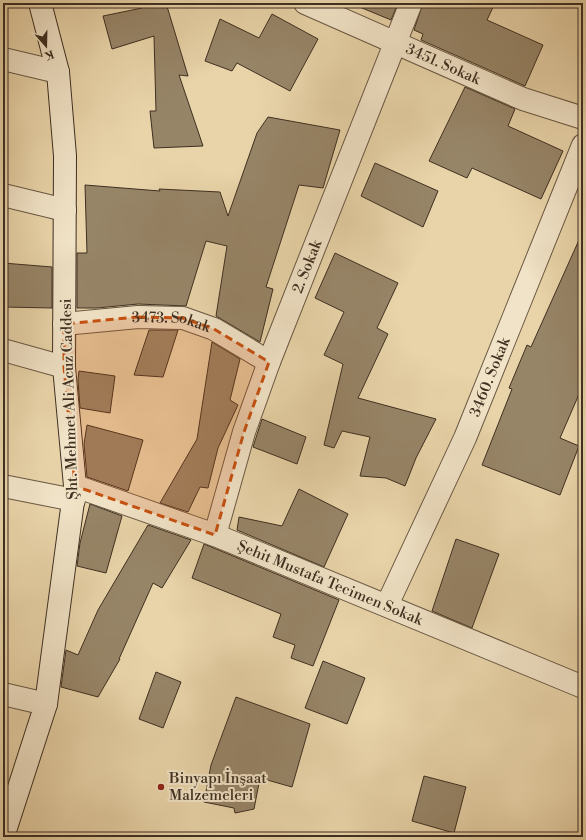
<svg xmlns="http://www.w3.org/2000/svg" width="586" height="840" font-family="'Libre Bodoni',serif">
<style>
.building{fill:#978568;stroke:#3e2f21}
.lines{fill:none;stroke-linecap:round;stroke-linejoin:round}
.street-casing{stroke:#695843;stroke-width:24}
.secondary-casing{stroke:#3e2f21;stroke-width:24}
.street{stroke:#f1e3c7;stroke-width:22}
.secondary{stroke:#f1e3c7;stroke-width:22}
.marked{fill:#c65110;fill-opacity:0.2;stroke:#c65110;stroke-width:3;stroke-dasharray:8 5;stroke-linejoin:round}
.poi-dot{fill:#8f2418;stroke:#f1e3c7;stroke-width:1.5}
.labels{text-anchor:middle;stroke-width:4;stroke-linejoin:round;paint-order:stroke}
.street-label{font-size:15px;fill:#3e2f21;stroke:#f1e3c7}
.poi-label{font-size:15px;fill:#3e2f21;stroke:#f1e3c7;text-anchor:start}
</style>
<rect width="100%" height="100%" fill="#e9d4a9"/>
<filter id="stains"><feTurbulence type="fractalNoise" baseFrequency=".005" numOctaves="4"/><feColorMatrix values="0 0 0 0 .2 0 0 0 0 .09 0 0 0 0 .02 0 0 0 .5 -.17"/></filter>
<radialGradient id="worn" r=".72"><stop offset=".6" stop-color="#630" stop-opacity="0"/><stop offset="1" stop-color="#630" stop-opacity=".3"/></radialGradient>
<g class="building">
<path d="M140,3H166L188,76L179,75L203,146L154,148L150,111H156L154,36L112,49L103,16L142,8Z"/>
<path d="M350,3H398L391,20Z"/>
<path d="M423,3H495L487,20L543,45L525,86L421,40L423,34L414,30Z"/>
<path d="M272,14L318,39L290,91L237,63L232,71L205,61L220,19L259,38Z"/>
<path d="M465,87L515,109L508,126L563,151L541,199L472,168L467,178L429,161Z"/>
<path d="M268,117L340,130L323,188L299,185L266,287L273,289L260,342L216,316L227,246L206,241L186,306L138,304L97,308H77V253H87L85,185L160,191L159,189L220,192L228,216L257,133Z"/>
<path d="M375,163L438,191L423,227L361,196Z"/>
<path d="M583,231V385L560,438L579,446L560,495L482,465L512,389L509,388L527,345L531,347Z"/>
<path d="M335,253L398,283L377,328L388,334L358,398L436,419L416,458L405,486L386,478L360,476L370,437L342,431L334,448L324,445L343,364L324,355L344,312L315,298Z"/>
<path d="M3,263L52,267V308L3,307Z"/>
<path d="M149,330H178L163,377L134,375Z"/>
<path d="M212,342L240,359L230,400L238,405L218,448L208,488L200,487L188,512L160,503L197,439Z"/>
<path d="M79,371L115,376L110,413L80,408L78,380Z"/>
<path d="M262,419L306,437L297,464L253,447Z"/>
<path d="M87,425L143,440L128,491L87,477L84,444Z"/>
<path d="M299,489L348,514L324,567L237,530L239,517L282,526Z"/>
<path d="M90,504L122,516L106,573L77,566L80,543Z"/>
<path d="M148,525L191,540L162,588L153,583L119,659H120L98,697L61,687L66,650L78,655L98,610Z"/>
<path d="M456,539L499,554L472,628L432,611Z"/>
<path d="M204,544L339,600L313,666L291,658L295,645L273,637L281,614L192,578Z"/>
<path d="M323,661L365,678L347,724L305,708Z"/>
<path d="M156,672L181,682L163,728L139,719Z"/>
<path d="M236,697L310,724L292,787L260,778L254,809L235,813L234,808L204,802L211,765Z"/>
<path d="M424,776L466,787L454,833L412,821Z"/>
</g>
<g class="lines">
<g class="street-casing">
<g id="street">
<path id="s1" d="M305,3L523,99L583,118"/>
<path d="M3,59L58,72"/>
<path d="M3,195L65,210"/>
<path id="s2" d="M64,324L138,317L183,318L214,329L269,362"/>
<path d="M3,350L64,367"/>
<path d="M3,486L74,500"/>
<path id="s3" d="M75,486L215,535L583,687"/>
<path id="s4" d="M215,535L244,432L269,362L411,3"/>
<path id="s5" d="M387,605L465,438L583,145"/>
<path d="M3,694L46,704"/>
</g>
</g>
<g class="secondary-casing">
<path id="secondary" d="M3,837L46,704L75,486L64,367L65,156L58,72L40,3"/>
</g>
<use href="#street" class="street"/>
<use href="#secondary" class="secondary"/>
</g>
<path class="marked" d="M138,317L183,318L214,329L269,362L244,432L215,535L75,486L64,367V324Z"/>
<circle class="poi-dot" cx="161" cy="787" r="4"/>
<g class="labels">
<g class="street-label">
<text dy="5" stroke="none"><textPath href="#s1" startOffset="151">3451. Sokak</textPath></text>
<text dy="5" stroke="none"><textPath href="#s4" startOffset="284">2. Sokak</textPath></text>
<text dy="5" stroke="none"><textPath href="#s2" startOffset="108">3473. Sokak</textPath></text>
<text dy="5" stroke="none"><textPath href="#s5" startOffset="250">3460. Sokak</textPath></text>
<text transform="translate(69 399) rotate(-92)" y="5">Şht. Mehmet Ali Acuz Caddesi</text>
<text dy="5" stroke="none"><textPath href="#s3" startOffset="273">Şehit Mustafa Tecimen Sokak</textPath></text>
</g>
<g class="poi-label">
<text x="169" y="783">Binyapı İnşaat<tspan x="169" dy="17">Malzemeleri</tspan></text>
</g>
</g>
<rect width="586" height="840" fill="none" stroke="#e9d4a9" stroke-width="16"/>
<rect x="4" y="4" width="578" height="832" fill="none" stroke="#3e2f21" stroke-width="2"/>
<rect x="8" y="8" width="570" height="824" fill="none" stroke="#3e2f21"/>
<g transform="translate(46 46) rotate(160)" stroke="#f1e3c7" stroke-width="3" paint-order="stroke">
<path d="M0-3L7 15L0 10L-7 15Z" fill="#3e2f21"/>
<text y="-6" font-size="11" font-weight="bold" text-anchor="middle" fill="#3e2f21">K</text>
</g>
<rect width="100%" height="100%" filter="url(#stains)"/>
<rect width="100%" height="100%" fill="url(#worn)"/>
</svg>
